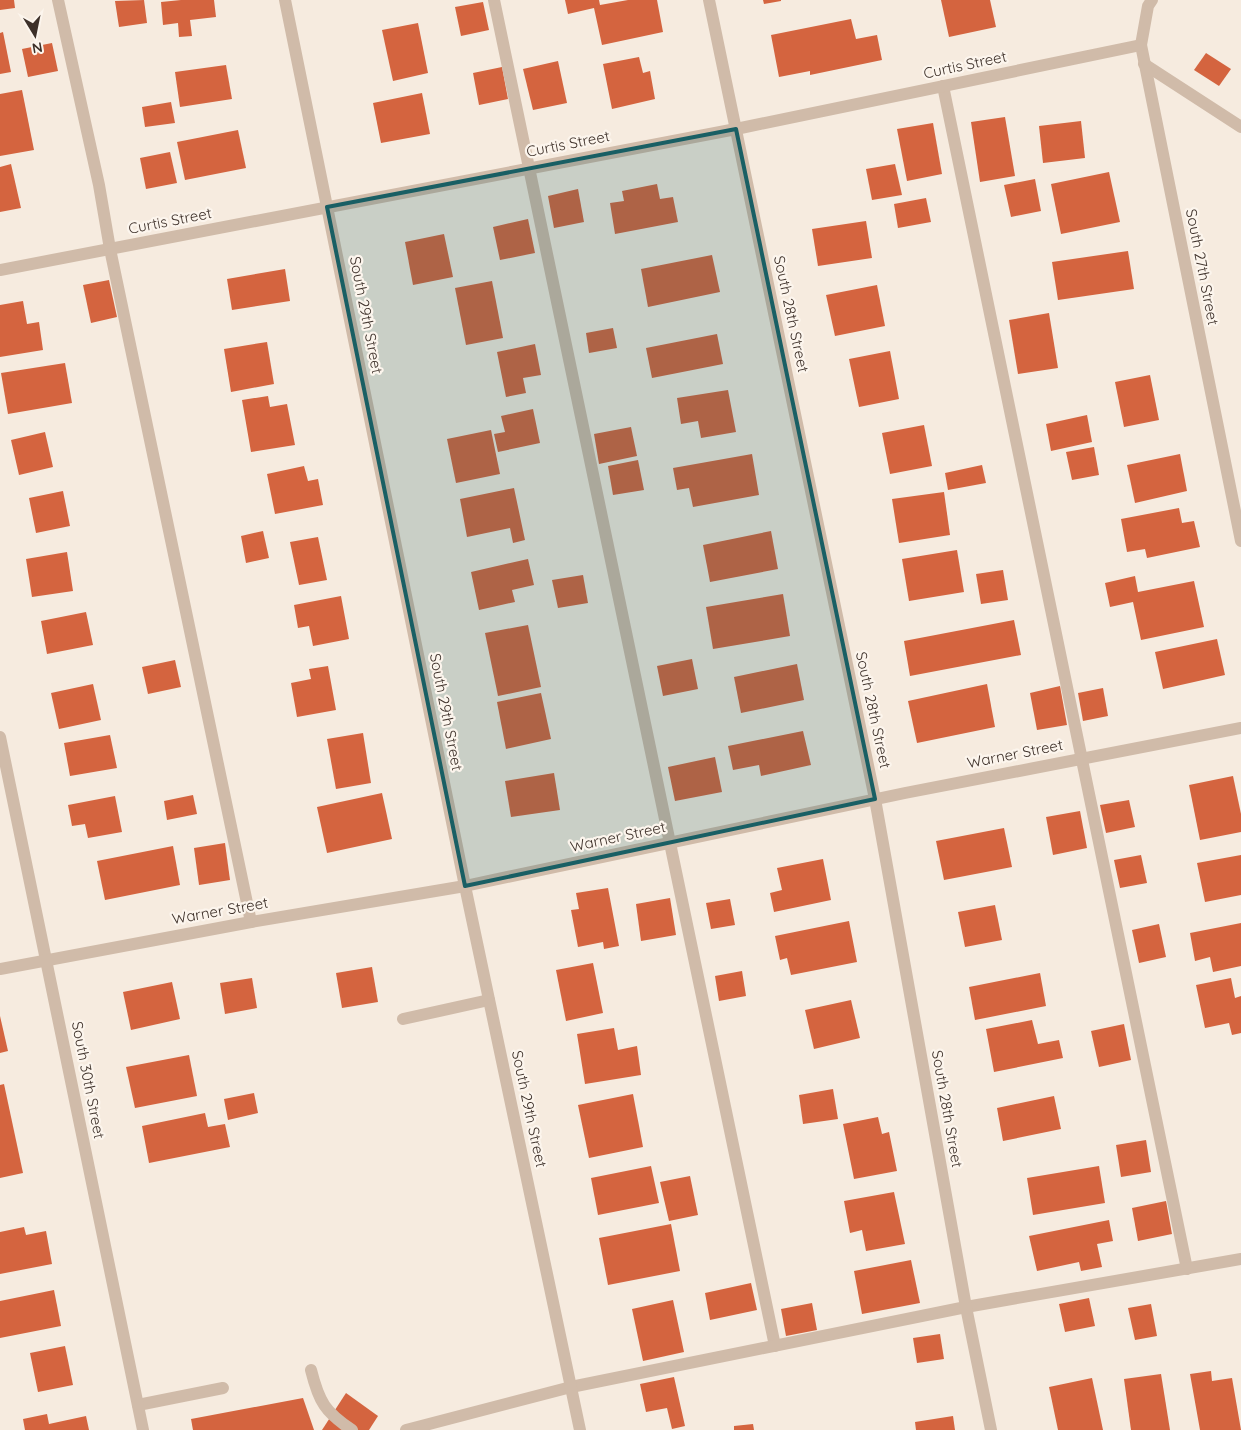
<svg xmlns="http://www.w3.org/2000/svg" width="1241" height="1430" font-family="Quicksand,sans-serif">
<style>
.building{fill:#d4643f}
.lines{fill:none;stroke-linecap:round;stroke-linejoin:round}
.service{stroke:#d0bba9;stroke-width:12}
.minor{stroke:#d0bba9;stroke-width:12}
.marked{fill:#195f64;fill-opacity:0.2;stroke:#195f64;stroke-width:4;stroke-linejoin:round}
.labels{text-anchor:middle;stroke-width:4.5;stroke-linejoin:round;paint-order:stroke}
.street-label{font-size:15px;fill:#3d3029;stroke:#fcf5ed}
</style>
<rect width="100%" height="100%" fill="#f6ebdf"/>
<g class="building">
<path d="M0,0H14L15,8L0,10Z"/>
<path d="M144,0L147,23L119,27L115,1Z"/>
<path d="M181,0H214L216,17L190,20L192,36L179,37L178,23L163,25L161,2Z"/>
<path d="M565,0H599L600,5L628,0H657L663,32L602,45L594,8L568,14Z"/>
<path d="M763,0H781V1L764,4Z"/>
<path d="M941,0H990L996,27L949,37Z"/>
<path d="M483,2L489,30L461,36L455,7Z"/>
<path d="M851,19L856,39L877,35L882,60L810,75V71L779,77L771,35Z"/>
<path d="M418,23L428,73L393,81L382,30Z"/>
<path d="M3,32L11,72L0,74V33Z"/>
<path d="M52,43L58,71L28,77L22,49Z"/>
<path d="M1206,53L1231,69L1219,86L1194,70Z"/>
<path d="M639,57L643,73L650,71L655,99L612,109L603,64Z"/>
<path d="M558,61L567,103L533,110L523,69Z"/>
<path d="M226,65L232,99L180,107L175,72Z"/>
<path d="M502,67L508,99L479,105L473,73Z"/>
<path d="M22,90L34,150L0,156V94Z"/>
<path d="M422,93L430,134L381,143L373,103Z"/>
<path d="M171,102L175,123L145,127L142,107Z"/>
<path d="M1005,117L1015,176L980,182L971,122Z"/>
<path d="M1081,121L1085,158L1043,163L1039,126Z"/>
<path d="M933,123L942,174L907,181L897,129Z"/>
<path d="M238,130L246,168L185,180L177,142Z"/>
<path d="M170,152L177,183L146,189L140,158Z"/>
<path d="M11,164L21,208L0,212V167Z"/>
<path d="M895,164L902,195L872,200L866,169Z"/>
<path d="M1109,172L1120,222L1061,234L1051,184Z"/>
<path d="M1035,179L1041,211L1011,217L1004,185Z"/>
<path d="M657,184L660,199L673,197L678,222L615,234L610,203L624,201L622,191Z"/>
<path d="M578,189L584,222L554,228L548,196Z"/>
<path d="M926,198L931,222L898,228L894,204Z"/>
<path d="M528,219L535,253L500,260L493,227Z"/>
<path d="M866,221L872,258L818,266L812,229Z"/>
<path d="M444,234L453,277L413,285L405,242Z"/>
<path d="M1128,251L1134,289L1058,300L1052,262Z"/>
<path d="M712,255L720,292L648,307L641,269Z"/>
<path d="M285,269L290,301L232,310L227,279Z"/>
<path d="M109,280L117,317L91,323L83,285Z"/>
<path d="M492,281L503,338L466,345L455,288Z"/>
<path d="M877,285L885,326L835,336L826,295Z"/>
<path d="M23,301L27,324L39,322L43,350L0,357V305Z"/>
<path d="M1049,313L1058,368L1018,374L1009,320Z"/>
<path d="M613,328L617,348L589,353L586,333Z"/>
<path d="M717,334L723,364L652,378L646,348Z"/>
<path d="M267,342L274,384L231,392L224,349Z"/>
<path d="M535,344L541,375L523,378L526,393L506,397L497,352Z"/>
<path d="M890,351L899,399L859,407L849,359Z"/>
<path d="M65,363L72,403L8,414L1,373Z"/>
<path d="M1150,375L1159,420L1124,427L1115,382Z"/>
<path d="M728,390L736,432L701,438L698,421L681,424L677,398Z"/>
<path d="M268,396L270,407L287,404L295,445L251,452L242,400Z"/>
<path d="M533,409L540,443L498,452L494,434L505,432L501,416Z"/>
<path d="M1087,415L1092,442L1051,451L1046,424Z"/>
<path d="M924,425L932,466L890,474L882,433Z"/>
<path d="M631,427L637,456L599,464L594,434Z"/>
<path d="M491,430L500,474L456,483L447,439Z"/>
<path d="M45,432L53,467L19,475L11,440Z"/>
<path d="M1094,447L1099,475L1072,480L1066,452Z"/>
<path d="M752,454L759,495L693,507L689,488L677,490L673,468Z"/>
<path d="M1180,454L1187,491L1135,503L1127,465Z"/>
<path d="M638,460L644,490L613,495L608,466Z"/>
<path d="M982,465L986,483L948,490L945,473Z"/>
<path d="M304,466L308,481L318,479L323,505L275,514L267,474Z"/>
<path d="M514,488L525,540L513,543L510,528L467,537L460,499Z"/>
<path d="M63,491L70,526L36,533L29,498Z"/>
<path d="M944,492L950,535L899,543L892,499Z"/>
<path d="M1179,508L1182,523L1194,521L1200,547L1147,558L1145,549L1127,552L1121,519Z"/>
<path d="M263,531L269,558L246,563L241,536Z"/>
<path d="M771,531L778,569L710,582L703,545Z"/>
<path d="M318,537L327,580L299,585L290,542Z"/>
<path d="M957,550L964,592L909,601L902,559Z"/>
<path d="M67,552L73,591L32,597L26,559Z"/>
<path d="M528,559L534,585L512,590L515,602L479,610L471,572Z"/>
<path d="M1003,570L1008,600L981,604L976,574Z"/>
<path d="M583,575L588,603L558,608L552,580Z"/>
<path d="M1135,576L1138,592L1194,581L1204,627L1141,640L1133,602L1110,607L1105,583Z"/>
<path d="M783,594L790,636L713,649L706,607Z"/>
<path d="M341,596L349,639L313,646L309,626L298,628L294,605Z"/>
<path d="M86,612L93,645L47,654L41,621Z"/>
<path d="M1014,620L1021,655L910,676L904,641Z"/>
<path d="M528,625L541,687L498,696L485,633Z"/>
<path d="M1217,639L1225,675L1163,689L1155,652Z"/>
<path d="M692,659L698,689L663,696L657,666Z"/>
<path d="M175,660L181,687L148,694L142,667Z"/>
<path d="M797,664L804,700L741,713L734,677Z"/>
<path d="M328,666L336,710L297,717L291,683L311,679L309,669Z"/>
<path d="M93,684L101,720L59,729L51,693Z"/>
<path d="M987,684L995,727L917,743L908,701Z"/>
<path d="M1060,686L1067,725L1037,730L1030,693Z"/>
<path d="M1103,688L1108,716L1083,721L1078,693Z"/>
<path d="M541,693L551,739L506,749L497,702Z"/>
<path d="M803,731L811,765L761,776L759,765L733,770L728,746Z"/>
<path d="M363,733L371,783L336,789L327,739Z"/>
<path d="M110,735L117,768L70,776L64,743Z"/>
<path d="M715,757L722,792L675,801L668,767Z"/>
<path d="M554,773L560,810L511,817L505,781Z"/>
<path d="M1233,776L1241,814V832L1200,840L1189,785Z"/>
<path d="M382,793L392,839L327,853L317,807Z"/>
<path d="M193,795L197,814L167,820L164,801Z"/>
<path d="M115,796L122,832L88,838L85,824L72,826L68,805Z"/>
<path d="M1129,800L1135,827L1106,833L1100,805Z"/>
<path d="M1080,811L1087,848L1053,855L1046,817Z"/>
<path d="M1004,828L1012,867L944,880L936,841Z"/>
<path d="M225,843L230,880L199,885L194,848Z"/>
<path d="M173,846L180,885L105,900L97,861Z"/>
<path d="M1141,855L1147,883L1120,888L1114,860Z"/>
<path d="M1241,855V895L1205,902L1197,863Z"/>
<path d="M823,859L831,900L774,912L770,893L782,890L777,868Z"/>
<path d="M608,888L619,946L604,949L603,942L578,947L571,910L579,909L576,893Z"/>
<path d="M670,898L676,935L641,941L636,904Z"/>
<path d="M730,899L735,925L711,929L706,903Z"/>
<path d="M995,905L1002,940L965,947L958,912Z"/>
<path d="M849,921L857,962L791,975L787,958L780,960L775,936Z"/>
<path d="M1241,923V966L1213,972L1210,957L1195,961L1190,933Z"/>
<path d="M1159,924L1166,957L1139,963L1132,930Z"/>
<path d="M593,963L603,1013L566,1021L556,970Z"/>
<path d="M372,967L378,1002L342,1008L336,973Z"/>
<path d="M742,971L746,996L719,1001L715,976Z"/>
<path d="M1040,973L1046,1006L975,1020L969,987Z"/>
<path d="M252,978L257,1008L225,1014L220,983Z"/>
<path d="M1231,978L1235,998L1241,996V1033L1232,1035L1229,1023L1205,1028L1196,985Z"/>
<path d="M172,982L180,1019L131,1030L123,992Z"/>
<path d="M851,1000L860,1038L814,1049L805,1010Z"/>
<path d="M0,1016L8,1051L0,1053Z"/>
<path d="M1032,1020L1038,1044L1059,1040L1063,1058L994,1072L986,1029Z"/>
<path d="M1124,1024L1131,1060L1099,1067L1091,1031Z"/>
<path d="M614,1028L618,1050L637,1046L641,1075L585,1084L577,1034Z"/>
<path d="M189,1055L197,1096L135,1108L126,1067Z"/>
<path d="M4,1084L23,1173L0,1178V1085Z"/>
<path d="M833,1089L838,1119L803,1124L799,1095Z"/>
<path d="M254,1093L258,1113L228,1120L224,1099Z"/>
<path d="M633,1094L643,1147L589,1158L578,1105Z"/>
<path d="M1054,1096L1061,1129L1003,1141L997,1108Z"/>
<path d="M205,1113L208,1127L225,1124L230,1147L149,1163L142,1126Z"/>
<path d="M878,1117L882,1134L889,1132L897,1171L854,1179L843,1124Z"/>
<path d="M1146,1140L1151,1172L1121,1177L1116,1145Z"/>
<path d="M651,1166L659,1203L598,1215L591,1178Z"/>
<path d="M1099,1166L1105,1203L1033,1215L1027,1178Z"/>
<path d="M690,1176L698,1215L669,1221L660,1182Z"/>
<path d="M894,1192L905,1244L866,1251L862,1230L850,1233L844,1201Z"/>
<path d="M1166,1201L1172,1234L1138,1241L1132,1208Z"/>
<path d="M1109,1220L1113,1241L1097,1244L1102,1267L1081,1271L1079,1262L1037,1271L1029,1236Z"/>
<path d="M671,1224L680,1271L608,1285L599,1238Z"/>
<path d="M24,1227L26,1235L46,1231L52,1264L0,1274V1232Z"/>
<path d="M911,1260L920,1303L862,1314L854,1271Z"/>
<path d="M751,1283L757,1310L710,1320L705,1293Z"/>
<path d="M54,1290L61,1326L0,1338V1301Z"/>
<path d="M1089,1298L1095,1326L1065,1332L1059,1304Z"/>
<path d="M673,1300L684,1352L643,1361L632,1309Z"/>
<path d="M812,1303L817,1330L786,1336L781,1309Z"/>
<path d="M1151,1304L1157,1336L1135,1340L1128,1308Z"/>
<path d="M940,1334L944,1359L917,1363L913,1338Z"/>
<path d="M65,1346L73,1385L38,1392L30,1353Z"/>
<path d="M1211,1371L1212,1381L1232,1378L1241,1430H1200L1190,1374Z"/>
<path d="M1161,1374L1170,1430H1131L1124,1379Z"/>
<path d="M674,1377L685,1426L672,1429L667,1408L646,1412L640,1384Z"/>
<path d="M1092,1378L1103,1430H1058L1049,1387Z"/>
<path d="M346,1393L378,1416L369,1430H322Z"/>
<path d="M303,1398L314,1430H193L191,1419Z"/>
<path d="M47,1414L49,1424L86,1416L89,1430H25L23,1419Z"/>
<path d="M953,1416L955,1430H916L915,1422Z"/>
<path d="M753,1424L754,1430H734V1426Z"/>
</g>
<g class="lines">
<g class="service">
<path d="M58,0L99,185L110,249L251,922"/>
<path d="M494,0L775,1346"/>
<path d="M1144,64L1241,127"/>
<path d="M943,86L1187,1269"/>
<path d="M403,1019L489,1000"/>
<path d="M311,1370C319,1402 325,1412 352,1430"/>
<path d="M138,1405L223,1388"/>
<path d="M406,1430L571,1387L966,1307L1241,1259"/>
</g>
<g class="minor">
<path d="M285,0L465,886L580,1430"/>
<path d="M709,0L875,799L966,1307L991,1430"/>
<path d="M1152,0L1148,6L1141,45L1241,541"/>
<path d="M0,270L736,129L1141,45"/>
<path d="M0,737L143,1430"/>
<path d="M0,969L251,922L465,886L905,793L1241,728"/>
</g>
</g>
<path class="marked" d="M736,129L875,799L465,886L327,207Z"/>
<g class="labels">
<g class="street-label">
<text transform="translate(965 65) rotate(-12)" y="5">Curtis Street</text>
<text transform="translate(568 144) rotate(-11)" y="5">Curtis Street</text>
<text transform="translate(170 221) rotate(-11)" y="5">Curtis Street</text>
<text transform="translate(1202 267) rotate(79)" y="5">South 27th Street</text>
<text transform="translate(791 314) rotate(78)" y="5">South 28th Street</text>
<text transform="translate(366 315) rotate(79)" y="5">South 29th Street</text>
<text transform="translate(873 710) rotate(78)" y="5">South 28th Street</text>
<text transform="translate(446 712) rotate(79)" y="5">South 29th Street</text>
<text transform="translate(1015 754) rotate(-11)" y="5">Warner Street</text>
<text transform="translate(618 837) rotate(-12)" y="5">Warner Street</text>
<text transform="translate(220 911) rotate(-10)" y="5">Warner Street</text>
<text transform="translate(88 1080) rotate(79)" y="5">South 30th Street</text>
<text transform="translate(529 1109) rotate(78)" y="5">South 29th Street</text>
<text transform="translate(947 1109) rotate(80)" y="5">South 28th Street</text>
</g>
</g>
<g transform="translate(35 35) rotate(170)" stroke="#fcf5ed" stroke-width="4" paint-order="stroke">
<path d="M0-4L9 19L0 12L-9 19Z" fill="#3d3029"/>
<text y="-8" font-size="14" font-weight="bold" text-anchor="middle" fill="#3d3029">N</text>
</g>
</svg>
